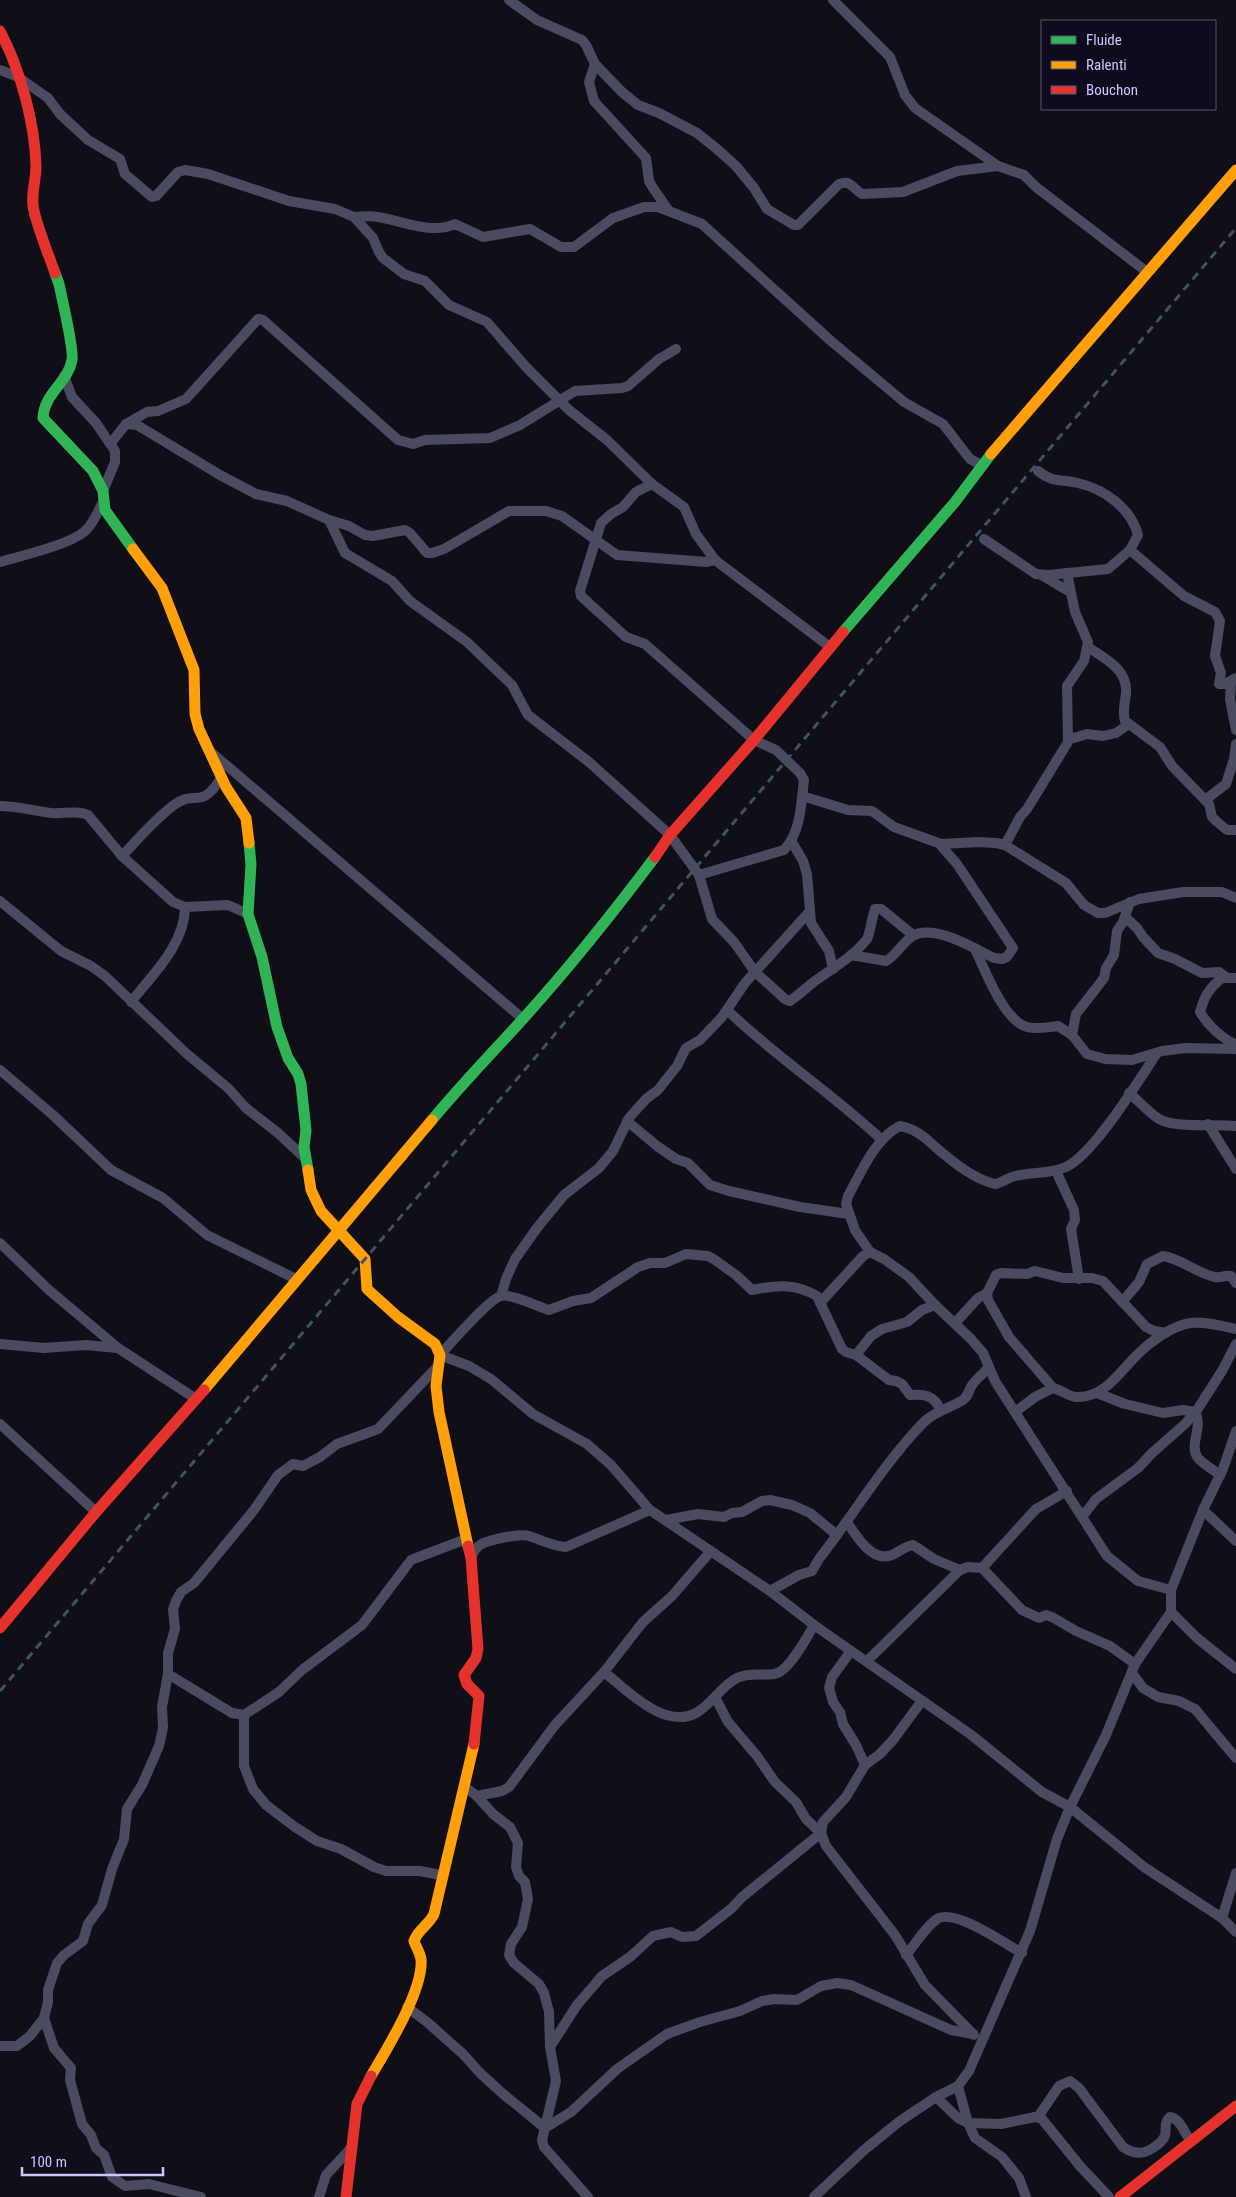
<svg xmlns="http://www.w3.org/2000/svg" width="1236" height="2197" font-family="'Roboto Condensed',sans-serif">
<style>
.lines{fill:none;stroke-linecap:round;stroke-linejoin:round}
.street{stroke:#4a4a61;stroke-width:10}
.fast{stroke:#30b455;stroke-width:11}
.slow{stroke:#ff9f0a;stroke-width:11}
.jam{stroke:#e5322d;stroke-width:11}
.rail{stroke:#3d5361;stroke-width:3;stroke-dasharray:8 6;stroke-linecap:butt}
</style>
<rect width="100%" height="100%" fill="#100f18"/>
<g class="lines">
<g class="street">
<path d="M509,0L537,20L582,40L586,45L595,64L622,92L638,105L659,113L697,133L717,149L736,166L754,188L767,209L794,225H798L839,184C851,179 853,189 862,194L903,192L957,171L998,166"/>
<path d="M833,0L890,57L905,95L915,108L998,166L1024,175L1036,187L1147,272"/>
<path d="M595,64L589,82L594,101L646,158L649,181L653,188L669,211"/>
<path d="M0,70L18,77L48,98L60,114L88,140L120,159L125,174L152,197L156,196L178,172L185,170L208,174L289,201L335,209L354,217L373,238L379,252L383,258L404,274L425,281L449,305L487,322L526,367L569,410L607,440L652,484L684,507L696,534L715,560L830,647"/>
<path d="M354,217C362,217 370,215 378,217C403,221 431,235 455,224L483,237L530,229L561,247H574L613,218L644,207H658L702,224L831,341L904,402L943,424L970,459L983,466"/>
<path d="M64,376L72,397L96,423L115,451V462L103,491"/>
<path d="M126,424L147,412L158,411L186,399L258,319L263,320L398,440L413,444L425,440L490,438L520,425L575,391L622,388L628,386L659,359L676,349"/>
<path d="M111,443L126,424L137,425L220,475L256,494L287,501L329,520L349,526L365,535L373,536L405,530L410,533L427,553H432L444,549L509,511H546L562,516L617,555L707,562L715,560"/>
<path d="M652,484L636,492L623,507L611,514L601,523L580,591L581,596L626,637L645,644L754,740L776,750L800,773L804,780C801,804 801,832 784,850L699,875"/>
<path d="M329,520L345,553L392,581L410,601L467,642L512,685L528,715L589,762L670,835L699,875L712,919L734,942L755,972L785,999L790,1001C799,995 807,987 815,981C833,968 853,957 867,939C870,934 872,917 875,909H881L913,935"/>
<path d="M984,539L1036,574L1048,575L1108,569L1130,550L1138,535C1131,508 1104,489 1078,483C1061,479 1053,483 1038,471"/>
<path d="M1130,550L1184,596L1215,612L1220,621L1215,656L1221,673L1219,684H1225L1236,678"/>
<path d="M0,562C20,556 74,544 87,529C94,522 98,511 103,502"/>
<path d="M1043,576L1070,592"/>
<path d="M1088,647C1105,659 1128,669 1126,693C1125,703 1122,712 1125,721L1160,747L1172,766L1209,804L1212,817L1216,821L1227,830H1236"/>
<path d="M1231,681L1230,699L1236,730"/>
<path d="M1069,737L1074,738L1087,734L1103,736L1116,733L1129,724"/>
<path d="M212,753L523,1019"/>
<path d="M802,796L848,810L872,811L894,827L941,844L978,842L996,843L1005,845L1066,883L1084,905L1098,913H1105L1139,899L1183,892H1222L1236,898"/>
<path d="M1205,800L1226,784L1234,759L1236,744"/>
<path d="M0,806C18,806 34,811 52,813C64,814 77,810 88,815L122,856L173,902L185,907L228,905L248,914"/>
<path d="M792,842L803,861L807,874L811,923L829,951L833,969"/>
<path d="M1005,845L1020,817L1027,809L1068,742L1067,686L1084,661L1088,642L1075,612L1067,573"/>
<path d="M122,856C139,838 155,819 174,805C195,789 201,811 221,778"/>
<path d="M0,901L61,951L91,966L105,976L187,1054L228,1088L246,1108L278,1133L306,1159"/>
<path d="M1125,917L1137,928L1143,937L1158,953L1175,959L1202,973L1219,972L1226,977"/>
<path d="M975,949C985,970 1004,1021 1027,1027C1038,1030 1047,1027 1058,1026L1072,1035L1087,1054L1105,1059L1132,1060L1162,1051L1186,1048L1236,1049"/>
<path d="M851,955L886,961C892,959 903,943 911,937C932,922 973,948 994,958L1002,959L1007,957L1013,948L957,864L942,847L941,844"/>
<path d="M1236,978H1222C1209,988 1204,997 1200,1012C1209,1027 1220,1037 1236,1045"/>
<path d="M131,1002C153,974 185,944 185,907"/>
<path d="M727,1010C776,1057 833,1094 882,1140"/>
<path d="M1072,1035L1076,1014L1104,978L1106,968L1114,955L1117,931L1123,922L1130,902"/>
<path d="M1157,1053C1138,1081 1094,1154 1066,1167C1049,1175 1030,1171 1012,1177C1006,1179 1001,1183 995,1184C978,1180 958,1166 945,1155C930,1143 919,1129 900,1126C875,1138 861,1173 848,1196L846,1204L855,1230L870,1252L884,1259L909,1277L935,1305L971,1339L983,1353L995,1381L1107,1556L1138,1581L1171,1590"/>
<path d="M0,1070L53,1115L111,1170L163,1198L207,1235L296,1279"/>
<path d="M1129,1093C1139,1101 1148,1112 1159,1119C1173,1128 1216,1124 1236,1126"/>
<path d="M627,1121L657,1146L676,1159L688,1163L710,1185L729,1191L800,1207L849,1214"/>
<path d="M1208,1124L1236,1169"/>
<path d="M1056,1171L1074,1210L1075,1220L1071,1229L1079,1279"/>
<path d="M0,1243L49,1290L118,1348"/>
<path d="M501,1296L506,1279L515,1259L537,1228L564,1195L599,1168L613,1151L629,1118L646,1099L658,1090L677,1066L686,1048L700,1040L722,1017L745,983L810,911"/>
<path d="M1122,1302L1139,1282L1147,1264L1163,1256C1182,1259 1196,1273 1215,1277C1221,1278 1225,1275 1231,1276L1236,1283"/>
<path d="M820,1303L863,1256L870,1252"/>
<path d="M955,1323L978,1298L987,1293"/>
<path d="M0,1344L44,1348L86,1345L118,1348L196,1399"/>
<path d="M856,1355L871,1336L882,1329L907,1322L922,1310L935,1305"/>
<path d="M1053,1388L1009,1337L988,1300L987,1293L996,1275L1001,1273L1027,1274L1035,1271L1063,1278H1092L1103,1281L1146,1327L1154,1331L1166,1333"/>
<path d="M1097,1393L1125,1404L1163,1413L1183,1410L1195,1412C1204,1427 1188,1445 1198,1458C1204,1465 1214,1470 1220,1475"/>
<path d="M1015,1412L1035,1397L1053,1388C1062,1390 1069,1397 1077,1397C1105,1398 1120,1371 1138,1354C1151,1341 1172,1326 1190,1323C1206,1321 1221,1326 1236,1329"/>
<path d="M0,1424L96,1512"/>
<path d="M650,1510L611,1465L587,1444L533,1414L491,1379L469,1366L440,1355C451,1343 489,1299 501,1296C510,1293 539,1307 549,1310L573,1301L591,1298L638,1267L650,1263H665L686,1254L708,1256L715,1260L736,1275L752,1290C776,1285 795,1283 817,1296L842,1349L846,1352L856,1355L889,1380L896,1381L902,1384L910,1395C923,1394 935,1395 940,1410"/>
<path d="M1203,1510L1236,1541"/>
<path d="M1082,1517L1096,1499L1138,1468L1152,1453L1185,1424L1197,1410L1222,1371L1236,1344"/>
<path d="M666,1520L698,1514L724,1517L732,1513L742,1512L762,1501L770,1500L792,1505L810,1513L837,1535"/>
<path d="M847,1522C855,1534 870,1560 888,1556C897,1555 903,1546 913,1545L934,1559L960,1570"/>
<path d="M471,1558C473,1553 475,1548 480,1545C487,1540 520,1533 529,1536C542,1540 552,1546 566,1547L650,1510L770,1591L814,1625L970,1734L1042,1792L1070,1807L1144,1867L1222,1918L1236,1932"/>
<path d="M982,1568L1036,1509L1067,1491"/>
<path d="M770,1591L799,1575L812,1571L819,1559C854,1514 884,1463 924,1422C935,1411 950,1408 963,1400C970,1395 968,1389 973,1384C977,1378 984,1373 989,1367"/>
<path d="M1171,1612L1197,1638L1236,1669"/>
<path d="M851,1651L832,1677L829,1688L833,1702L840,1712L843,1724L856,1745L865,1765"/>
<path d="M867,1661L960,1570L968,1567L982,1568L1022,1610L1039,1618L1046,1615L1052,1617L1076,1631L1110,1646L1135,1664"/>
<path d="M604,1672C627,1690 664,1730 696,1713C711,1705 721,1686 737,1678C750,1672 761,1676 774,1674C789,1672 807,1637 814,1625"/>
<path d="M1132,1673L1143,1688L1158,1697L1179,1701L1195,1709L1236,1758"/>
<path d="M168,1674L232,1713L244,1715L279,1692L302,1670L362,1625L411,1560L466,1539"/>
<path d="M921,1702L893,1740L880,1754L865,1765L846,1797L823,1822L821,1833L826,1846L895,1935L925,1985L974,2035"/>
<path d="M244,1715V1766L253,1789L266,1805L295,1827L317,1841L341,1849L374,1867L386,1871H420L441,1875"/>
<path d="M466,1788L477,1796L493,1814L510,1827L518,1843L516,1867L519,1876L525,1882L528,1899L522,1927L511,1944L509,1955L514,1963L539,1984L544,1993L549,2012L550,2047L556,2081L542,2140L544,2147L588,2197"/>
<path d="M477,1796L502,1791L509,1787L555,1725L604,1672L643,1622L672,1596L710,1552"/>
<path d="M1222,1918L1236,1873"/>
<path d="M906,1955C915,1945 925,1927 937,1919C955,1908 1005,1944 1022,1953"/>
<path d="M407,2007L427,2022L463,2054L480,2073L502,2093L545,2128L571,2112L617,2069L667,2034L700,2022L740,2011L762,2001L774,1999L797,2000L821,1986L837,1983L851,1985L951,2030L973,2034"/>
<path d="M44,2018L54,2048L71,2068L70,2080L82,2124L91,2135L96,2148L104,2155L112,2177L125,2186L149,2184L201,2197"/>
<path d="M0,2046H17L30,2036L44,2018L48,2002V1990L57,1963L64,1955L83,1941L88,1924L102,1905L112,1869L124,1839L127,1809L142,1785L159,1746L163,1728L162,1707L168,1674V1653L175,1629L173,1609L176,1601L181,1592L194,1583L254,1510L278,1475L293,1464L303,1466L320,1457L337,1444L378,1429L438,1366"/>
<path d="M550,2047L577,2005L602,1976L630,1957L653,1936L671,1932L682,1937L696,1936L732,1908L741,1898L821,1833L806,1819L796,1802L775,1782L757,1756L728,1722L715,1697"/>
<path d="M958,2086L968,2123L975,2138L1002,2157L1019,2178L1026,2197"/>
<path d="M936,2097L958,2118L968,2123L1001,2124L1035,2117L1042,2119L1080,2166L1109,2197"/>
<path d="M1038,2117L1059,2086L1070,2081L1079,2088L1123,2147C1135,2155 1145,2155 1157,2145C1160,2143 1163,2140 1165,2136C1167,2129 1163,2123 1170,2117C1181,2119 1184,2133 1191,2141"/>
<path d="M319,2197L326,2175L352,2147"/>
<path d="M814,2197L864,2150L900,2121L936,2097L958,2086L969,2071L1030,1931L1057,1839L1070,1807L1106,1735L1135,1664L1171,1612V1590L1203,1510L1223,1469L1236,1431"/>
</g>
<g class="fast">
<path d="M55,273L59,284C62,299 74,348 72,360C68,383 44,393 43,418L93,471L103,491L105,510L133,549"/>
<path d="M843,632L955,502L991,454"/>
<path d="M249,843L251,864L248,914L262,957L277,1027L288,1058L298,1074L301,1084L306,1130L304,1147L308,1170"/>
<path d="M432,1120C461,1085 492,1053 522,1020C569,968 613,913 655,857"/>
</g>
<g class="slow">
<path d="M991,454L1236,170"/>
<path d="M133,549L162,588L194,670L195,714L199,729L226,787L246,818L249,843"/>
<path d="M308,1170L311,1190L321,1211L365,1259L367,1289L398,1317L435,1344L440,1355L436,1386L439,1412L468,1546"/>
<path d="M204,1390L432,1120"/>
<path d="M371,2076C387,2049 424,1989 421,1959C420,1953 416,1947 414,1941C418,1929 429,1925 434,1914L474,1744"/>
</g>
<g class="jam">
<path d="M0,31C20,69 35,123 36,166C36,182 30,196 34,211C39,232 48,253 55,273"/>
<path d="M655,857L670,835L754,740L843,632"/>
<path d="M468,1546L471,1558L478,1649L476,1658L464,1675L467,1684L479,1696L474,1744"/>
<path d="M0,1628L96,1512L204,1390"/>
<path d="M346,2197L357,2104L371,2076"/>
<path d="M1120,2197L1236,2106"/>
</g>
<path class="rail" d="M0,1691L1236,228"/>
</g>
<rect x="1041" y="20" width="175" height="90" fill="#0d0b1c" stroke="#595677"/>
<rect x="1051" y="36" width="25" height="8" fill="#30b455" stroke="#595677"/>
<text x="1086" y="45" font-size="15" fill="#cac6ff">Fluide</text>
<rect x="1051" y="61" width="25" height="8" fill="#ff9f0a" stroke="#595677"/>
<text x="1086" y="70" font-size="15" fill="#cac6ff">Ralenti</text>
<rect x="1051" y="86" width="25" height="8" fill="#e5322d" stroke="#595677"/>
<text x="1086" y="95" font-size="15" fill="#cac6ff">Bouchon</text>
<path d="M22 2167v8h141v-8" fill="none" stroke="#cac6ff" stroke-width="2.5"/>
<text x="30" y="2167" font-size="15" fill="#cac6ff" stroke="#0d0b1c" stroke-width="4" paint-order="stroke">100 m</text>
</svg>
